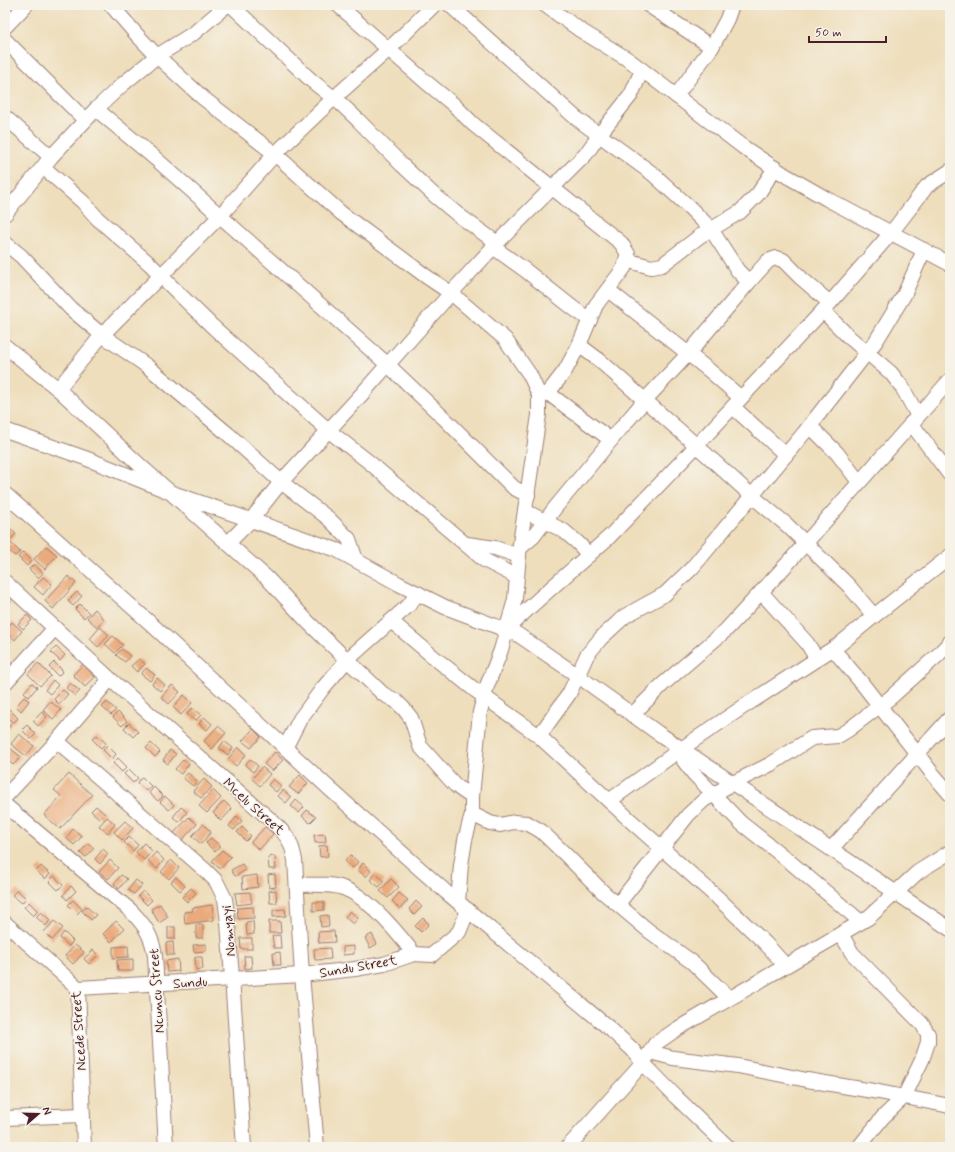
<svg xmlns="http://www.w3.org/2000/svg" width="955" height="1152" font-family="Mynerve,sans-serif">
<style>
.building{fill:#ebaa7c}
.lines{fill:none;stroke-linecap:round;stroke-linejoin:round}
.minor-casing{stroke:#9c7e74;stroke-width:16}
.minor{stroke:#fff;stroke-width:14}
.labels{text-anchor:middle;stroke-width:3;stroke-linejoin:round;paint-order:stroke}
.street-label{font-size:14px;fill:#4a1f2b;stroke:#f7f3e8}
</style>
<rect width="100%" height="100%" fill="#f7f3e8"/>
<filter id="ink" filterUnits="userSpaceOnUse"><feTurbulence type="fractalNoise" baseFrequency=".025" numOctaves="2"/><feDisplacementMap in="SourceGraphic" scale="8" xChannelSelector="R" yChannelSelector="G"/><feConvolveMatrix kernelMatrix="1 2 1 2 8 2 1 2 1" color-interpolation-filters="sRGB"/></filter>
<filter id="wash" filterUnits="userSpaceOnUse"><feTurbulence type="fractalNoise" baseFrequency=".012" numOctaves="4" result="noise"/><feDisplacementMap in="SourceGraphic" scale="16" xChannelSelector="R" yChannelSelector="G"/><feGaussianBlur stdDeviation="0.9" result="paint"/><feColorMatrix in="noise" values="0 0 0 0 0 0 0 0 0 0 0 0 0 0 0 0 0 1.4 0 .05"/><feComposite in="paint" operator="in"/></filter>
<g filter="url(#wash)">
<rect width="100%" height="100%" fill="#eedebc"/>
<g id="blocks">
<g class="building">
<path d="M5,524L16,534L5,545Z"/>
<path d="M11,543L20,552L15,556L6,548Z"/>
<path d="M46,546L57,555L45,569L34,559Z"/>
<path d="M23,552L32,561L27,566L18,557Z"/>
<path d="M34,564L43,573L38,578L29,569Z"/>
<path d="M68,576L76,583L53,609L45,601Z"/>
<path d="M43,577L52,584L43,595L34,587Z"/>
<path d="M77,592L82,596L73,606L68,601Z"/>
<path d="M5,596L11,601L5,608Z"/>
<path d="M80,604L89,613L84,618L75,609Z"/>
<path d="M95,609L104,619L97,627L87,618Z"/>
<path d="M27,615L32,620L23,629L18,624Z"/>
<path d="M12,622L22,631L15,640L5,631Z"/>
<path d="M100,627L109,635L98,647L90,639Z"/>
<path d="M5,635L11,641L5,647Z"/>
<path d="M113,636L123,645L115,653L105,644Z"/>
<path d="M56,647L65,655L60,661L51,652Z"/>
<path d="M122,649L130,656L125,662L116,655Z"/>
<path d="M5,657L11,663L5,670Z"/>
<path d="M139,659L145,664L137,672L131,666Z"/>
<path d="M54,662L63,671L58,676L49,667Z"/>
<path d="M38,663L51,676L40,686L28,674Z"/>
<path d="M83,664L95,677L85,687L73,675Z"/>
<path d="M146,668L155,675L150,681L141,674Z"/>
<path d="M157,678L165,685L160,691L152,684Z"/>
<path d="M53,680L58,685L50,694L45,690Z"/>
<path d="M32,683L37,687L29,697L24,692Z"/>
<path d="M70,683L80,691L75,696L66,688Z"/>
<path d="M172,685L180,692L169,704L161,697Z"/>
<path d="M63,690L68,694L59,704L54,699Z"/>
<path d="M184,695L192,703L181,715L173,707Z"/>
<path d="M24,697L29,701L21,711L16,706Z"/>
<path d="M50,701L61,710L53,719L43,710Z"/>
<path d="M107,702L116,710L111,715L102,707Z"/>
<path d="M192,708L201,715L195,721L187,714Z"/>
<path d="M9,709L18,718L13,723L5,715V713Z"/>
<path d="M42,712L47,717L38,726L33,721Z"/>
<path d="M118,712L127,721L122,726L113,717Z"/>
<path d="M204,717L212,724L207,730L199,724Z"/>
<path d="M5,720L11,725L5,731Z"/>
<path d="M129,723L138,732L133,737L124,728Z"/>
<path d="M27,725L36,734L31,739L22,730Z"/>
<path d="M218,726L226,733L212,749L204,741Z"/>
<path d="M253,729L261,737L251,748L242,741Z"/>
<path d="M19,734L34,746L26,756L11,744Z"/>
<path d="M97,735L106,743L101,748L92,739Z"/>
<path d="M224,741L233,748L228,755L219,748Z"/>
<path d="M151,743L160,752L155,757L146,748Z"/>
<path d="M107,745L116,754L112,759L103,750Z"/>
<path d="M238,747L246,755L236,766L228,759Z"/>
<path d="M10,748L21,757L13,765L5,758V754Z"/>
<path d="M170,750L176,754L168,764L163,760Z"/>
<path d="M275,752L283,760L272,771L264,764Z"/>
<path d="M118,758L127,767L122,772L113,763Z"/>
<path d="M250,759L258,766L253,772L245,765Z"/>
<path d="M183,760L189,764L181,774L175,769Z"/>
<path d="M262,767L270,774L260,786L252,779Z"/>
<path d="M129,769L138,778L133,783L124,774Z"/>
<path d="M188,773L197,781L193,786L183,778Z"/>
<path d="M69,774L92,795L60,829L44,815L61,796L54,790Z"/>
<path d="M300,775L308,783L298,794L289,787Z"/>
<path d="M142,777L151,786L146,791L137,783Z"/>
<path d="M204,779L212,787L201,798L193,791Z"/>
<path d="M273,779L281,786L276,792L268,785Z"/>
<path d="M154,787L163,796L158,801L149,793Z"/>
<path d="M213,790L221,798L207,813L199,806Z"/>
<path d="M283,790L291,797L286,803L278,796Z"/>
<path d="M165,796L174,805L169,810L160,802Z"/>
<path d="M296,800L304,807L299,813L291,806Z"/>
<path d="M224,801L232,809L221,821L213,813Z"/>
<path d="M96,806L105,814L100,819L91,811Z"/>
<path d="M181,807L187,812L179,822L173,817Z"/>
<path d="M307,810L316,817L310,823L302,816Z"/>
<path d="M237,816L242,821L234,830L229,826Z"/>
<path d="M107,817L115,824L108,833L99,826Z"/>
<path d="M189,817L197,824L182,840L174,833Z"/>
<path d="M125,821L133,828L122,840L114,832Z"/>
<path d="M203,824L211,832L201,844L192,836Z"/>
<path d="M242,827L251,836L246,841L237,832Z"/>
<path d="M265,827L273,834L259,850L251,842Z"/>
<path d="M73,829L82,836L74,845L66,838Z"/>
<path d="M325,834L326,842L315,843L314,835Z"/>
<path d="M129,837L138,845L133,851L124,842Z"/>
<path d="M211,838L220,846L215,852L206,843Z"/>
<path d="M88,843L94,848L86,857L80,853Z"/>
<path d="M144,843L152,851L144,860L136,852Z"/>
<path d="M327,845L328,856L320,857L319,846Z"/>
<path d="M103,849L108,854L100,864L95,859Z"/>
<path d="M222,850L231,857L220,869L212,861Z"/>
<path d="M156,852L164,860L157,869L148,861Z"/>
<path d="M350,855L358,862L353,868L345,861Z"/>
<path d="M275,856L276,869H269L268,857Z"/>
<path d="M110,860L118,868L108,879L99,872Z"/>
<path d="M171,860L179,868L169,879L161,872Z"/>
<path d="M363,863L371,871L366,877L358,870Z"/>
<path d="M242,864L246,870L235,876L231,870Z"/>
<path d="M41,866L50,874L45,879L36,871Z"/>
<path d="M375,873L384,881L379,887L370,880Z"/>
<path d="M275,874L276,887L269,888L268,875Z"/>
<path d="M121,875L127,879L119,889L114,884Z"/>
<path d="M257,875L258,887L243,889L242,877Z"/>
<path d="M54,876L63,885L58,890L49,881Z"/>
<path d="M176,877L185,886L180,891L171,882Z"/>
<path d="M391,879L399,887L388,898L380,891Z"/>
<path d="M136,880L142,885L134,894L128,890Z"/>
<path d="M71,886L76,891L67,900L63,895Z"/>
<path d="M191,888L196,893L187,902L182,897Z"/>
<path d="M17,890L26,898L22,903L12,895Z"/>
<path d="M276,890L277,903H270L269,891Z"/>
<path d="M143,891L152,900L147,905L138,896Z"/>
<path d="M250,892L252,903L237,905L235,893Z"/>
<path d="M399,893L408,900L400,909L392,901Z"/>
<path d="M73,900L82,909L77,914L68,905Z"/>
<path d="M416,901L422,907L414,915L409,909Z"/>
<path d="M29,902L38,911L33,916L24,907Z"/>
<path d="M313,902H324V910L313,911Z"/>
<path d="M160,904L168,917L159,923L151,909Z"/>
<path d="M212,905L214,920L185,924L184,912L193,911L192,908Z"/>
<path d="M86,906L96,915L91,920L82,911Z"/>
<path d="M253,907L254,918L238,919L237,908Z"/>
<path d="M285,909L286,916L273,917V910Z"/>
<path d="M350,911L358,918L353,924L345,917Z"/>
<path d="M41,912L50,920L46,926L36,917Z"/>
<path d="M328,915L329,926L321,927L320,916Z"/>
<path d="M423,918L429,924L421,932L415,926Z"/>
<path d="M54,921L63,928L52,940L44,932Z"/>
<path d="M116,921L124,929L111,942L103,934Z"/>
<path d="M253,921L254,934L247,935L246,922Z"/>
<path d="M269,921H280L281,933H269Z"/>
<rect x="196" y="925" width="7" height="13"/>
<rect x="168" y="927" width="7" height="12"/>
<path d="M334,931L335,942L319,943L318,932Z"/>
<path d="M64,932L73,941L69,946L60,938Z"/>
<path d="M372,934L377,944L370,948L365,938Z"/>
<path d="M280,935L281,948H274L272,936Z"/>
<path d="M240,938H252V949H241Z"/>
<path d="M173,942L174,955H167L166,943Z"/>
<path d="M206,944V951L194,952L193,945Z"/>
<path d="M75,945L84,952L73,964L65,956Z"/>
<path d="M128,946L129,957L113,958V947Z"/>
<path d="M354,946V954L343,955V947Z"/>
<path d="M330,948L331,959L315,960L314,949Z"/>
<path d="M93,950L98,955L89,964L84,959Z"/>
<path d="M280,952L281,965H274L273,953Z"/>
<path d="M244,956H251L252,968L245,969Z"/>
<path d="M195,957H202L203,969L196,970Z"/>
<path d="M133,959V971H118L117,960Z"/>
<path d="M178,959L179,971L167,972L166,961Z"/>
</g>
</g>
</g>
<g filter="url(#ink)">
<use href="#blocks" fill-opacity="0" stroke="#9c7e74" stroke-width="1"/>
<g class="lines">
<g class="minor-casing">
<g id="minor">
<path d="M111,5L137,35L157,56L203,98L275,154L341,213L427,277L451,293L505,339L530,375L539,395V415L520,544L515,599L501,650L487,686L480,712L472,797V814L465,840L461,865L458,902"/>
<path d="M231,5L312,81L340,103L358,120L402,165L433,194L457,214L497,243"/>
<path d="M338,5L426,82L454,105L473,124L621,243L628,254L624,268L596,305L579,345L565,371L548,393L539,395"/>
<path d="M450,5L576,118L653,174L689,207L711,229L738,271L749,282"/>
<path d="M545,5L580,30L629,60L743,147L785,175L827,199L950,264"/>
<path d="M648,5L712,47"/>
<path d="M5,27L26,5"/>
<path d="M5,40L85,120"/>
<path d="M676,96L712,47L727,19L732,5"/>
<path d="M96,109L156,159L388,365L448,422L514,488L528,495"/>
<path d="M5,117L51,157"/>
<path d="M43,167L83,202L98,219L151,265L170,285L212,326L329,431L369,462L484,560L517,577"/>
<path d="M5,214L51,157L96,109L123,84L157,56L194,33L227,5"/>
<path d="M5,243L21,256L71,309L102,335L147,366L228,434L281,482L328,518L349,539L356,560"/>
<path d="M493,247L525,270L573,308L590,320"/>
<path d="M626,260L651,267L662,265L700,236L740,212L758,194L775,168"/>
<path d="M608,290L710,371L741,398"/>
<path d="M823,311L849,337L891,373L902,387L918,416"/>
<path d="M579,345L599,360L697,446L752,496L787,525L849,586L874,616"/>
<path d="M5,346L58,389L145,470L267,578L308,622L347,660L359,671L383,694L396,701L404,709L411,718L420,746L455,785L463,791L472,797"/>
<path d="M58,389L102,335L220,216L275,154L334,98L389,49L434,5"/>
<path d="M548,393L611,440"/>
<path d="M733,407L786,455"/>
<path d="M911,423L950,475"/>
<path d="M810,426L837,453L859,482"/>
<path d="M5,430L85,458L170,492L337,550L399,584L445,607L517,634L574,673L658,733L950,929"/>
<path d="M5,494L149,622L331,790L446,892L609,1028L632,1049L643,1063L676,1097L728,1147"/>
<path d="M525,511L564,531L578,543L589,555"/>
<path d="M228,543L251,520L281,482L361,395L451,293L497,243L586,154L599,135L631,95L642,70"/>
<path d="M467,544L495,548L519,556"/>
<path d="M520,548L533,537L555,508L616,434L645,400L688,354L749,282L768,261L776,258L783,260L801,278L830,303"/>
<path d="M5,582L110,679L273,822C287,836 291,839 295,860L302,975L317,1147"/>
<path d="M761,592L807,643L817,659"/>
<path d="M391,621L436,659L475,690L539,736L631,821L719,899L766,944L785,965"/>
<path d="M506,629L540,598L609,537L682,461L830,303L891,233L927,186L950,171"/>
<path d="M833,649L861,682L932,773L950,794"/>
<path d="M5,683L55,628"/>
<path d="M632,715L662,685L726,630L788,563L950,380"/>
<path d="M539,736L569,694L587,655L601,638L625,616L665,594L692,568L804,433L876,341L904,295L924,250"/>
<path d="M57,741L205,870L216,881L225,899L228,922L244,1147"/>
<path d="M285,748L300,719L323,688L347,660L409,605L418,593"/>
<path d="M681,749L684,761L694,774L741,823L789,861L861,922"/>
<path d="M5,797L57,741L110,679"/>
<path d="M609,801L681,749L743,707L840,644L874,616L950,556"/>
<path d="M5,805L130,910C144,924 152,935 155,956L166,1147"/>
<path d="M472,814L490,823L500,825L514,822L527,823L541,831L565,854L604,893L649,931L692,962L729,998"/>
<path d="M831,849L950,718"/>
<path d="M297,885C312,885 329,883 343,888C368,897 398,933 414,954"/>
<path d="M618,904L688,815L704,800L733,783L771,764L812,738L838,736L848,730L890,698L938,655L950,642"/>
<path d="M5,923L78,988L84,1147"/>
<path d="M841,934L852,953L922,1024L928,1034V1042L922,1060L904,1097L883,1117L859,1147"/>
<path d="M78,988L302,975L355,969L384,964L414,954L432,955L459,932L468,910"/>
<path d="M650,1052L673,1058L738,1066L807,1080L879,1092L950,1106"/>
<path d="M5,1118L83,1115"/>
<path d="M568,1147L643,1063L655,1044L677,1029L868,918L918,872L950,852"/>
</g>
</g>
<use href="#minor" class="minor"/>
</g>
</g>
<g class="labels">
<g class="street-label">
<text transform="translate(254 806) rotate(42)" y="5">Mcelu Street</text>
<text transform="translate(228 931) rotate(-95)" y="5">Nomyayi</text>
<text transform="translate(358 966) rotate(-10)" y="5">Sundu Street</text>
<text transform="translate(190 982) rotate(-4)" y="5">Sundu</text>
<text transform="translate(156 991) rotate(-94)" y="5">Ncuncu Street</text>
<text transform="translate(78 1031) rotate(-94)" y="5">Ncede Street</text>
</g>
</g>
<rect width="955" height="1152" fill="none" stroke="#f7f3e8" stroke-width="20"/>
<g transform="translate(38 1114) rotate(70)" stroke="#f7f3e8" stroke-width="3" paint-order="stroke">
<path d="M0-3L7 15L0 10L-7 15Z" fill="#4a1f2b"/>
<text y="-6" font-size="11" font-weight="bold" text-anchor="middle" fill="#4a1f2b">N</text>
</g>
<path d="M809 36v6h77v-6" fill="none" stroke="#4a1f2b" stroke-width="2"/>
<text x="815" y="36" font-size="12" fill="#4a1f2b" stroke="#f7f3e8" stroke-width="3" paint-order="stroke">50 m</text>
</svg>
